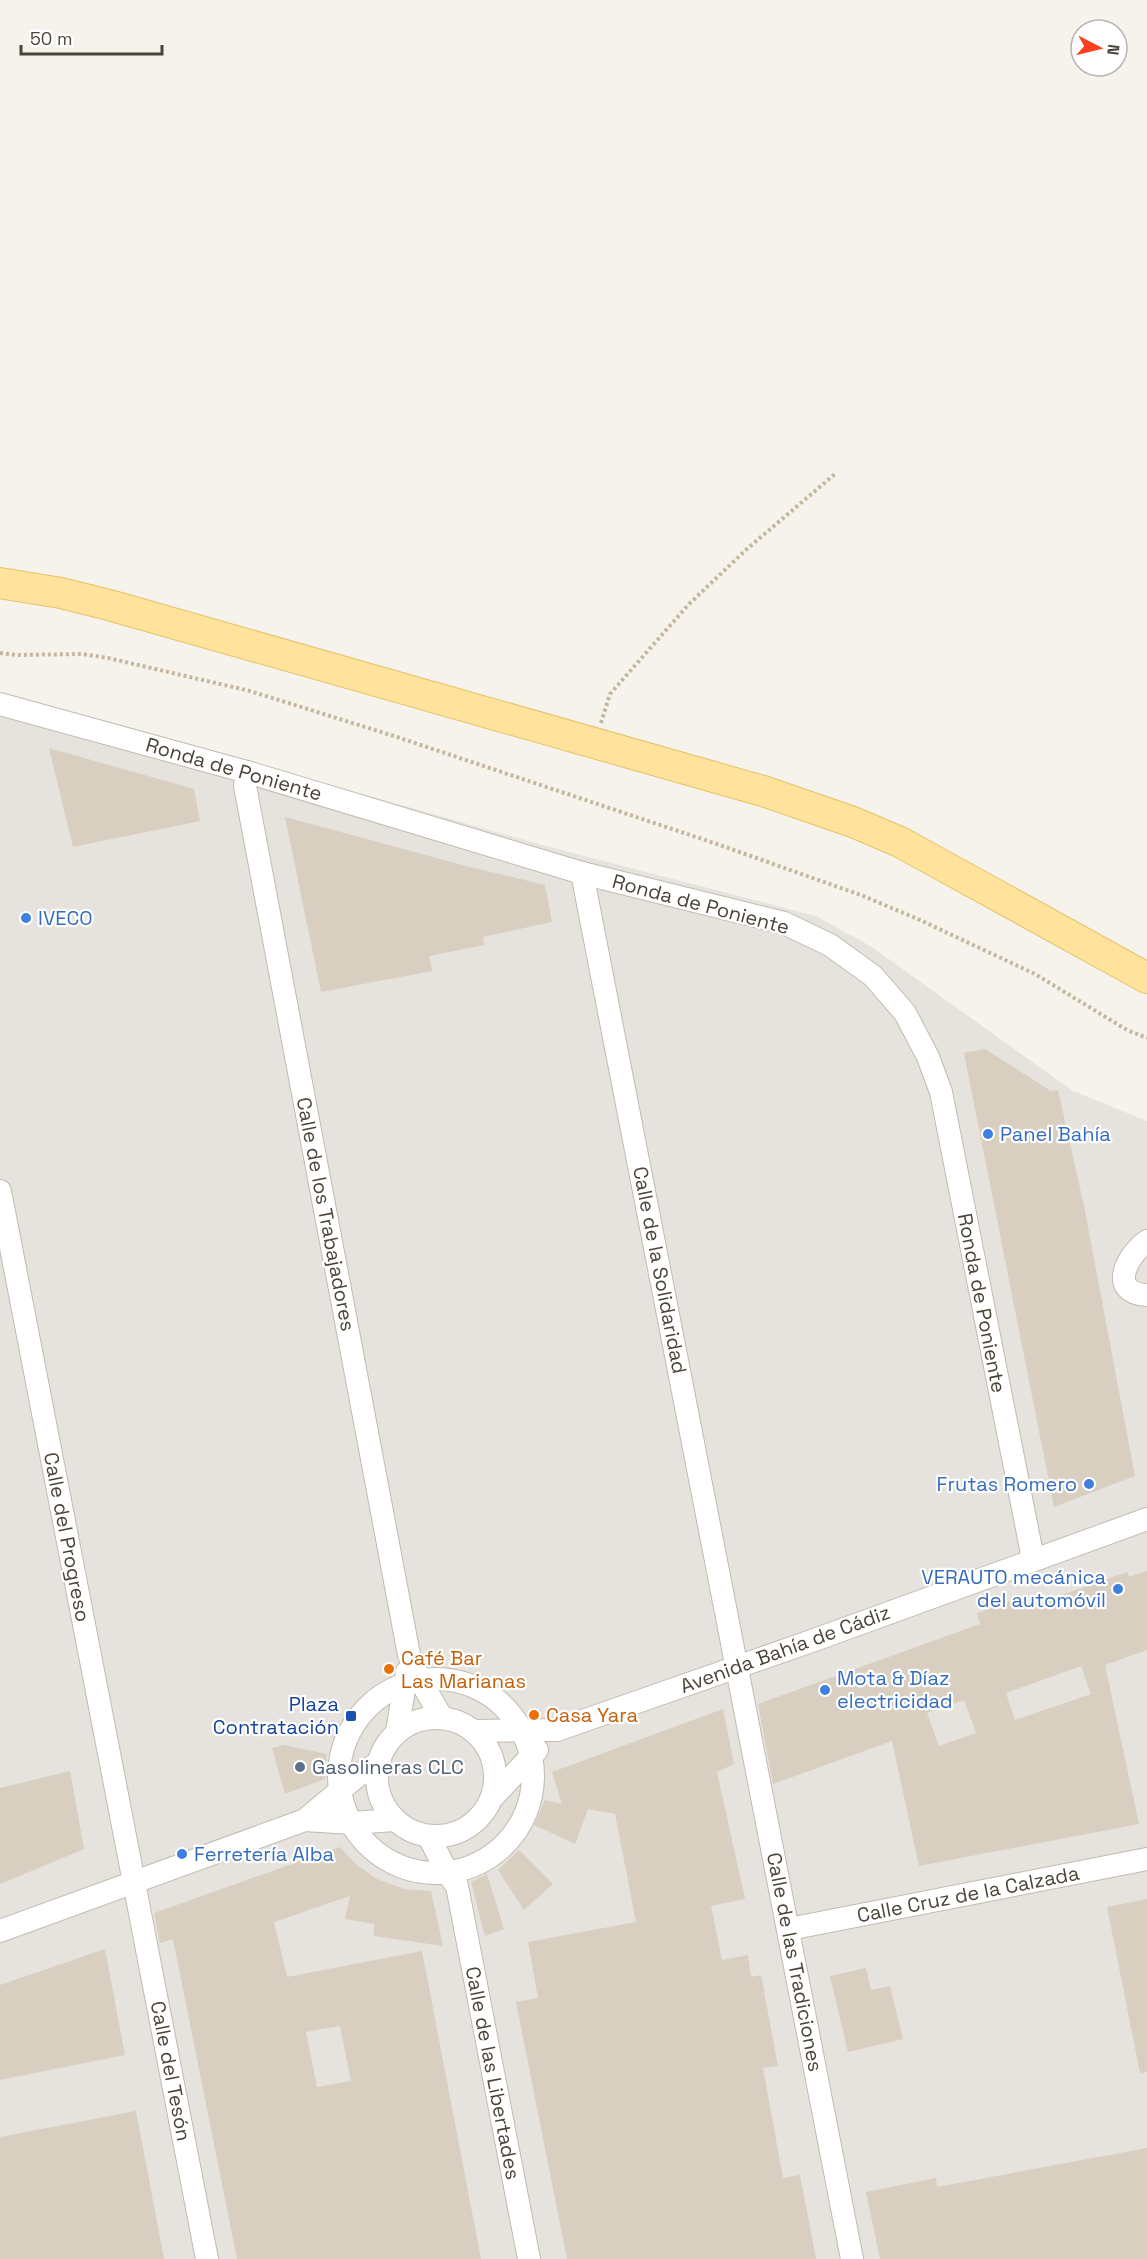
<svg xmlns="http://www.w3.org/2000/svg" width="1147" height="2259" font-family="'Space Grotesk',sans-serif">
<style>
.industrial{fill:#e6e2dd}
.building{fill:#d8cfc1;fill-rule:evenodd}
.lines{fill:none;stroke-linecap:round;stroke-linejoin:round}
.minor-casing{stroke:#c2bbae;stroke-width:24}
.major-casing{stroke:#e6c16a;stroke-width:32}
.path{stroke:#c4b79f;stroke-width:4;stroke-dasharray:3 3;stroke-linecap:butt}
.minor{stroke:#fff;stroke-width:22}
.major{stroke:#ffe39c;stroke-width:30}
.shop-dot{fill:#3f7fe0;stroke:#fff;stroke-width:2}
.food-dot{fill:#e8710a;stroke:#fff;stroke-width:2}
.transit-dot{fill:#1a4fb4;stroke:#fff;stroke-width:2}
.service-dot{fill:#5c6f8a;stroke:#fff;stroke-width:2}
.labels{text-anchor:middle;stroke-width:4.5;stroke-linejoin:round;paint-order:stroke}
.street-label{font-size:20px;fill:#4b4439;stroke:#fff}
.shop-label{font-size:20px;fill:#366cbe;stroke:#fff;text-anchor:start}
.food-label{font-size:20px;fill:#c56008;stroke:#fff;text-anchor:start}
.transit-label{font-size:20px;fill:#164399;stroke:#fff;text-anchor:end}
.service-label{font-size:20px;fill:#4e5e75;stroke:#fff;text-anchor:start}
</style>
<rect width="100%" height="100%" fill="#f6f3ec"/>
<path class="industrial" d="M0,695L110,722L542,845L816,916L872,947L1073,1091L1147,1121V2259H0Z"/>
<g class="building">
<path d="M49,748L194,789L200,821L73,847Z"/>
<path d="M285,817L470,867L545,885L552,922L483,937L484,945L429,956L432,971L321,992Z"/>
<path d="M985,1049L1051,1091L1058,1090L1084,1206L1135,1476L1054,1507L964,1053Z"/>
<path d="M1147,1571V1650L1105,1665L1139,1824L919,1866L892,1741L773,1784L758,1704L980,1624L977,1613L1015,1599L1019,1610L1127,1572L1129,1577ZM1081,1666L1091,1694L1015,1720L1006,1693ZM964,1700L976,1733L939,1746L927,1713Z"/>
<path d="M723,1709L734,1764L717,1772L745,1899L711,1906L722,1960L748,1955L751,1977L761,1975L778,2066L763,2068L783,2178L800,2175L816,2259H567L516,2002L538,1998L528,1942L636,1922L615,1814L588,1809L575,1844L534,1825L545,1800L562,1804L552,1772Z"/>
<path d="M284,1745L327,1754L325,1779L285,1794L272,1748Z"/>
<path d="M70,1771L84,1849L0,1884V1788Z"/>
<path d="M340,1847L357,1865L377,1879L404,1889L431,1891L443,1946L374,1936V1924L345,1919L350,1896L274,1922L287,1977L422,1951L481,2259H237L173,1939L160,1943L154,1913ZM340,2026L351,2081L317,2087L306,2032Z"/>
<path d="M519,1850L553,1884L524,1910L498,1870Z"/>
<path d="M487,1874L504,1929L485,1936L471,1882Z"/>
<path d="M1147,1899V2072L1140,2073L1107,1907Z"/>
<path d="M105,1949L125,2055L0,2080V1985Z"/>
<path d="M866,1968L871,1990L890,1986L903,2039L848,2052L830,1976Z"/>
<path d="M136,2111L164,2259H0V2137Z"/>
<path d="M1147,2148V2259H880L866,2192L936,2178L937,2187Z"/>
</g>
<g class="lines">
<g class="minor-casing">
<g id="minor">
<path d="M0,704L247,772L582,873L784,923L830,945L873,976L905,1013L928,1057L941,1092L1033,1559"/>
<path d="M247,772L245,786L409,1655L420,1680L442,1718"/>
<path d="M582,873L852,2259"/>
<path d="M0,1191L207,2259"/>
<path d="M1147,1241C1127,1255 1107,1293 1147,1295"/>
<circle cx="436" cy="1776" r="97"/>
<circle cx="436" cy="1777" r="59"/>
<path d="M397,1731L407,1672"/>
<path d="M474,1731L557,1730L820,1638L1147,1519"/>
<path d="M491,1799L537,1750"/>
<path d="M305,1820L352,1823L394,1820"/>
<path d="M429,1837L447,1872L457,1886L529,2259"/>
<path d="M789,1929L1147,1859"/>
<path d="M0,1931L305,1820L356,1777L378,1763"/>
</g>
</g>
<g class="major-casing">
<path id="major" d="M0,583L61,593L109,605L763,791L853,822L900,842L1147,978"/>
</g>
<g class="path">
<path d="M0,653L17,655L82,654L108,658L250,691L397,737L714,843L861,895L920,920L1035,974L1127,1030L1147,1038"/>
<path d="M601,723L610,694L689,604L748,548L835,474"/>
</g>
<use href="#minor" class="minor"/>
<use href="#major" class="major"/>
</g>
<g class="shop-dot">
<circle cx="26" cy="918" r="6"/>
<circle cx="988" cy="1134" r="6"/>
<circle cx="1089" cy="1484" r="6"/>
<circle cx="1118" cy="1589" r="6"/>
<circle cx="825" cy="1690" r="6"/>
<circle cx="182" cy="1854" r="6"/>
</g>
<g class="food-dot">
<circle cx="389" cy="1669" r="6"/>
<circle cx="534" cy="1715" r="6"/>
</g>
<rect class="transit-dot" x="345" y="1710" width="12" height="12" rx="3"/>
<circle class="service-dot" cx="300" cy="1767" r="6"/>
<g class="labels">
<g class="street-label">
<text transform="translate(234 769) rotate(16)" y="7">Ronda de Poniente</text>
<text transform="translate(701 904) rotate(15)" y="7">Ronda de Poniente</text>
<text transform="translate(326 1214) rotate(79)" y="7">Calle de los Trabajadores</text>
<text transform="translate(660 1270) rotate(79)" y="7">Calle de la Solidaridad</text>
<text transform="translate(982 1303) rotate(79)" y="7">Ronda de Poniente</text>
<text transform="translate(67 1537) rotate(79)" y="7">Calle del Progreso</text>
<text transform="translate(785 1649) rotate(-20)" y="7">Avenida Bahía de Cádiz</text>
<text transform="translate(968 1894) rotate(-11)" y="7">Calle Cruz de la Calzada</text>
<text transform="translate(795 1962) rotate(79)" y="7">Calle de las Tradiciones</text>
<text transform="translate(171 2071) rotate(79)" y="7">Calle del Tesón</text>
<text transform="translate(493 2073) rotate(79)" y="7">Calle de las Libertades</text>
</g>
<g class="shop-label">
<text x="38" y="925">IVECO</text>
<text x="1000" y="1141">Panel Bahía</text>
<text x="1077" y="1491" text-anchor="end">Frutas Romero</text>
<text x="1106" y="1584" text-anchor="end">VERAUTO mecánica<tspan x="1106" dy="23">del automóvil</tspan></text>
<text x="837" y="1685">Mota &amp; Díaz<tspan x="837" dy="23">electricidad</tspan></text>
<text x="194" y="1861">Ferretería Alba</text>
</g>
<g class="food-label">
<text x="401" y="1665">Café Bar<tspan x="401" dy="23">Las Marianas</tspan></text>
<text x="546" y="1722">Casa Yara</text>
</g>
<g class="transit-label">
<text x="339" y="1711">Plaza<tspan x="339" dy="23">Contratación</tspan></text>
</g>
<g class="service-label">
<text x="312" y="1774">Gasolineras CLC</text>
</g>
</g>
<g transform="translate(1099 48) rotate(97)"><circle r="28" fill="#ffffff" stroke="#b7b4b0" stroke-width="1.5"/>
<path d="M0-4.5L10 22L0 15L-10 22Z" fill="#fc3f1d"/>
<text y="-9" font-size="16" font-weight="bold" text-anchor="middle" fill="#4b4439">N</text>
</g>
<path d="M21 45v9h141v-9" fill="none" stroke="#4b4439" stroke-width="3"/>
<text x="30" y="45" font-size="18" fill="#4b4439" stroke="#ffffff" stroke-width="4.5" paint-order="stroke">50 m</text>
</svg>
